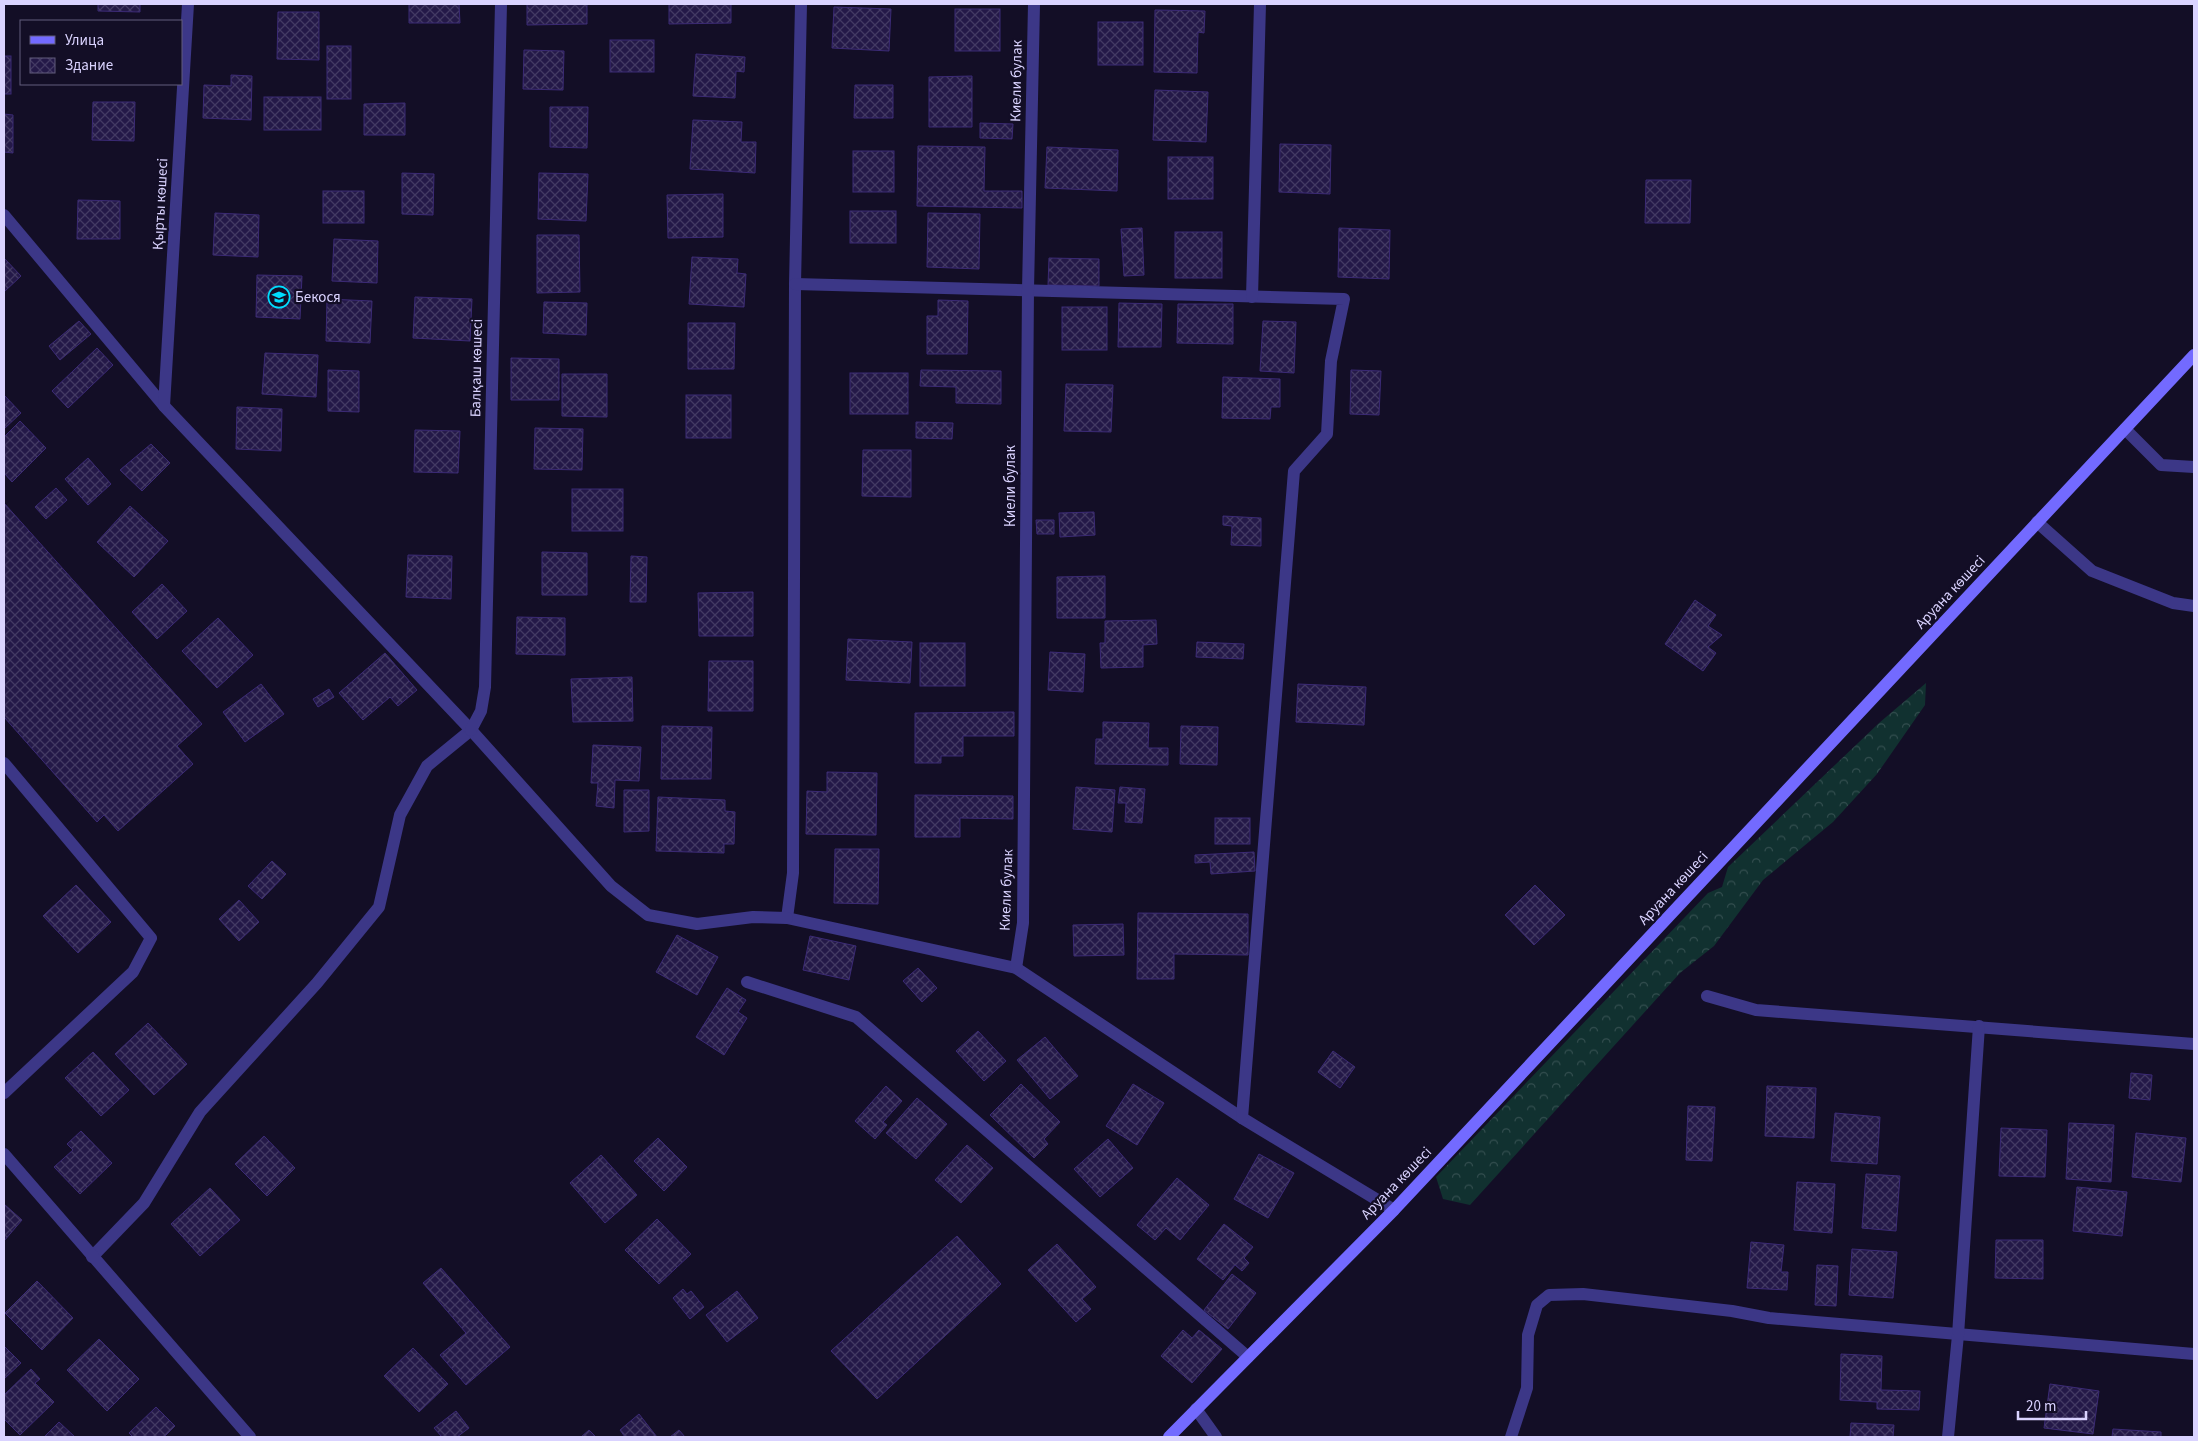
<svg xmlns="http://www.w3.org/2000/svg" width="2198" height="1441" font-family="'Source Sans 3',sans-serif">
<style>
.forest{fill:url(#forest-crowns)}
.building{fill:url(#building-cross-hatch);stroke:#3b2a75}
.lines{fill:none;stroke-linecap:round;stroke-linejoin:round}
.lane{stroke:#3c3787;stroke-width:12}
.street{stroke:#3c3787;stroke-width:12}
.secondary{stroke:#736aff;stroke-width:12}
.labels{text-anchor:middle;stroke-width:4.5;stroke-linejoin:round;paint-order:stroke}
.street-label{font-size:15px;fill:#dad3ff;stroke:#130e26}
.poi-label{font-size:15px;fill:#dad3ff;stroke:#130e26;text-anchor:start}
</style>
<defs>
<pattern id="forest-crowns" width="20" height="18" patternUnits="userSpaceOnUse" patternTransform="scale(1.25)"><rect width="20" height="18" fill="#113130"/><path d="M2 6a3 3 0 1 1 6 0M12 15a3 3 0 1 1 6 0" fill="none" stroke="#334e4f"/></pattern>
<pattern id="building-cross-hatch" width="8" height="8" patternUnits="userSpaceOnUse" patternTransform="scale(1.25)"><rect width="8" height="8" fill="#241948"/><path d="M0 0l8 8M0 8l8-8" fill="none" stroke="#433a63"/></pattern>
</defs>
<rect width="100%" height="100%" fill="#130e26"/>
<path class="forest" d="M1926,683L1925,705L1877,774L1833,822L1763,880L1714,946L1680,973L1470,1205L1443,1199L1436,1177L1708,893L1722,887L1728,867L1879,723Z"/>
<g class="building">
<path d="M98,4H140V12L98,11Z"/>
<path d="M409,4H459L460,23H409Z"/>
<path d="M527,4H587V24L527,25Z"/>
<path d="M669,4H731V23L669,24Z"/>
<path d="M834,7L891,9L889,51L832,48Z"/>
<rect x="955" y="9" width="45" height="42"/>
<path d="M1155,10L1205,11L1204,33L1198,32L1197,73L1154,72Z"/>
<path d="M278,12H319V60L277,59Z"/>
<rect x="1098" y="22" width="45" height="43"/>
<rect x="610" y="40" width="44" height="32"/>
<rect x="327" y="46" width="24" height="53"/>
<path d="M524,50L564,51L563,90L523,89Z"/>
<path d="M696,54L745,57L744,72L736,71L735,98L693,96Z"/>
<rect x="4" y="56" width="7" height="38"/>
<path d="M231,75L252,76L251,120L203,118L204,85L231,86Z"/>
<path d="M972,76V127H929V77Z"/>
<path d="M855,85H893V118H854Z"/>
<path d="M1155,90L1208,92L1206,142L1153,140Z"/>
<rect x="264" y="97" width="57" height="33"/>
<path d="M93,102H135L134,141L92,140Z"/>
<path d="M405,103V135H364V104Z"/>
<path d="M550,107H588L587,148L550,147Z"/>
<path d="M4,114L13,115V153L4,152Z"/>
<path d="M693,120L742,122L741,142H756L755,173L690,169Z"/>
<path d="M980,123L1013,124L1012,139L980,138Z"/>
<path d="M1280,144L1331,145L1330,194L1279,192Z"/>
<path d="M918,146L985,147L984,191H1022V208L917,206Z"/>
<path d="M1047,147L1118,150L1117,191L1045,188Z"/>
<rect x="853" y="151" width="41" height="41"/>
<rect x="1168" y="157" width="45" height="42"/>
<path d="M402,173L434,174L433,215L402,214Z"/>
<path d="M539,173L588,174L586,221L538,219Z"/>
<path d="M1646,180H1691L1690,223H1645Z"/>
<rect x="323" y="191" width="41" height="32"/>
<path d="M723,194V237L668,238L667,195Z"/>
<path d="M78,200L120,201V239H77Z"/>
<rect x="850" y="211" width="46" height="32"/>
<path d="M215,213L259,215L258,257L213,255Z"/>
<path d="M928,213L980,214L979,269L927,267Z"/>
<path d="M1142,228L1144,275L1124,276L1121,229Z"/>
<path d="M1339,228L1390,230L1389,279L1338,277Z"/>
<rect x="1175" y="232" width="47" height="46"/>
<path d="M537,235H579L580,292L537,293Z"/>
<path d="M334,239L378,241L377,283L332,281Z"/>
<path d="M692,257L738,259L737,273L746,274L744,307L689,304Z"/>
<path d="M4,258L21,276L4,292Z"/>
<path d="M1049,258L1099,259V286L1048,285Z"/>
<path d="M257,275L302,276L300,319L256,317Z"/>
<path d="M415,297L472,299L470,341L413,338Z"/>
<path d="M327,299L372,301L370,343L326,341Z"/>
<path d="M938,300L968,301L967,354H927V316H938Z"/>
<path d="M544,302L587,303L586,335L543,333Z"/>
<path d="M1119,303L1162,304L1161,347H1118Z"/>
<path d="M1178,304H1233V344L1177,343Z"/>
<rect x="1062" y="307" width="45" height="43"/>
<path d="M79,321L91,334L60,360L49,346Z"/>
<path d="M1263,321L1296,322L1294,373L1260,371Z"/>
<path d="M688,323H735L734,369H688Z"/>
<path d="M97,348L113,365L68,408L52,391Z"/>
<path d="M265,353L318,355L316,397L262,394Z"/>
<path d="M511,358L559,359V400H511Z"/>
<path d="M328,370L359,371V412L328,411Z"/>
<path d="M921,370L1001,371V404L956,403V387L920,386Z"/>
<path d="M1351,370L1381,371L1379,415L1350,414Z"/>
<rect x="850" y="373" width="58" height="41"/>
<path d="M562,374H607V417L562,416Z"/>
<path d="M1223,377L1280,379V407H1271L1270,419L1222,418Z"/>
<path d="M1066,384L1113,385L1111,432L1064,431Z"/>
<path d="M4,395L21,413L4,429Z"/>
<rect x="686" y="395" width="45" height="43"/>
<path d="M237,407L282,409L281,451L236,449Z"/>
<path d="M20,421L46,448L12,482L4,473V437Z"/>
<path d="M916,422L953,423L952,439L916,438Z"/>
<path d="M535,428L583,429L582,470L534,469Z"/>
<path d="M415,430L460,431L458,473L414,472Z"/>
<path d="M151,444L170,463L142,491L120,470Z"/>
<path d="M863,450H911V497L862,496Z"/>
<path d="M88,458L111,484L88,505L65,479Z"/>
<path d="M56,488L67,500L46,519L35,507Z"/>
<rect x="572" y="489" width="51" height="42"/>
<path d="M4,503L202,724L177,746L193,764L118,831L104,815L97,822L4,717Z"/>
<path d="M130,506L168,541L134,577L97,542Z"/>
<path d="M1094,512L1095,535L1060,537L1059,513Z"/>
<path d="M1223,516L1261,518V546L1231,545L1232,526L1223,525Z"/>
<path d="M1036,520H1054V534H1037Z"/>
<path d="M542,552L587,553V595H542Z"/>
<path d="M408,555L452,556L451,599L406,597Z"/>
<path d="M631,556L647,557L646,602H630Z"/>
<path d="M1105,576V618H1057V577Z"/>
<path d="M162,584L187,611L157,639L132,612Z"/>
<path d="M753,592V636H699L698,593Z"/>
<path d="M1695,600L1716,615L1708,626L1722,635L1708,647L1716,653L1703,671L1665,644Z"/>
<path d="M517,617L565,618V655L516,654Z"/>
<path d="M218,618L253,655L217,688L182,651Z"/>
<path d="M1156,620L1157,644L1143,645V667L1101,668L1100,643H1105V621Z"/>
<path d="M848,639L912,642L910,683L846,680Z"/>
<path d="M1197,642L1244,644L1243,659L1196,657Z"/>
<rect x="920" y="643" width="45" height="43"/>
<path d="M1050,652L1085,654L1083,692L1048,690Z"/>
<path d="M385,653L417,690L398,706L390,697L363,720L339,693Z"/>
<path d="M709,661H753V711H708Z"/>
<path d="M632,677L633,721L573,722L571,679Z"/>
<path d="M261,684L284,714L245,742L223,712Z"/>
<path d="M1298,684L1366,687L1364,725L1296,722Z"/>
<path d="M329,689L334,697L318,707L313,699Z"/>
<path d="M1014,712V736H963V756H941V763H915V713Z"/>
<path d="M1103,722L1149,723L1148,748H1168V765L1095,764L1096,739H1103Z"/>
<path d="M662,726L712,727L711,779H661Z"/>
<path d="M1181,726L1218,727L1217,765L1180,764Z"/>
<path d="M593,745L641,747L639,781L615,780L614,808L596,806L598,783H591Z"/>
<path d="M827,772L877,773L876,835L806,834L807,791L827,792Z"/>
<path d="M1076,787L1115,790L1112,832L1073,829Z"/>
<path d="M1120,787L1145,789L1142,823L1125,822L1126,803H1118Z"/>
<path d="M624,790H649V831L624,832Z"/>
<path d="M915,795L1013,796V819L960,818V837H915Z"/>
<path d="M658,797L725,800V811L735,812L734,844H724V853L656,851Z"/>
<rect x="1215" y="818" width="35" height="26"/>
<path d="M835,849H879L878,904L834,903Z"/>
<path d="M1254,852L1255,871L1211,874L1210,862L1195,863V855Z"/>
<path d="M272,861L286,874L262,899L248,886Z"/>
<path d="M76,885L111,922L78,953L43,916Z"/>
<path d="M1535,885L1565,915L1534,945L1505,915Z"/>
<path d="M239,900L259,922L239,941L219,919Z"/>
<path d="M1138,913L1248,914V955L1174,954V979H1137Z"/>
<path d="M1123,924L1124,955L1074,956L1073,925Z"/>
<path d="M677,935L718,957L697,995L656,972Z"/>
<path d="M810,936L856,946L849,980L803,970Z"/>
<path d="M918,968L937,988L922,1002L903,981Z"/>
<path d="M727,988L746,1000L738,1012L747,1018L724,1055L696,1037Z"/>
<path d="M148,1023L187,1064L154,1095L115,1054Z"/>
<path d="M978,1031L1006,1061L984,1081L956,1051Z"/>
<path d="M1045,1037L1078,1076L1050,1099L1017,1060Z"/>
<path d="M1333,1051L1355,1067L1340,1088L1318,1072Z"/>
<path d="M93,1052L129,1090L101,1116L65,1078Z"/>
<path d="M2131,1073L2152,1075L2150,1100L2129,1098Z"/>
<path d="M1021,1084L1060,1122L1044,1139L1048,1144L1034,1158L990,1115Z"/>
<path d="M1133,1084L1164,1103L1137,1145L1106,1126Z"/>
<path d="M886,1086L902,1101L883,1122L887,1125L875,1139L855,1121Z"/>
<path d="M1767,1086L1816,1088L1814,1138L1765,1136Z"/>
<path d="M917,1098L947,1124L916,1159L886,1133Z"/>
<path d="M1688,1106L1715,1107L1712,1161L1686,1160Z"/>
<path d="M1835,1113L1880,1117L1877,1164L1831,1161Z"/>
<path d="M2069,1123L2114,1125L2111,1182L2066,1179Z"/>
<path d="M2001,1128L2047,1130L2045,1177L1999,1176Z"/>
<path d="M81,1131L112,1163L80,1194L54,1167L73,1150L67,1144Z"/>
<path d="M2136,1133L2186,1138L2181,1182L2132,1177Z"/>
<path d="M264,1136L295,1168L267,1196L235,1164Z"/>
<path d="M658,1138L687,1167L664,1191L634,1161Z"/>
<path d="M1108,1139L1133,1168L1100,1197L1074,1169Z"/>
<path d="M967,1145L993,1168L961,1203L935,1180Z"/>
<path d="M1259,1154L1294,1173L1268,1218L1234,1199Z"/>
<path d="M601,1155L637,1195L605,1223L570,1183Z"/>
<path d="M1866,1174L1900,1176L1896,1231L1862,1228Z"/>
<path d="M1177,1178L1209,1205L1180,1240L1166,1228L1155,1240L1137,1225Z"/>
<path d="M1797,1182L1835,1184L1832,1233L1794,1230Z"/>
<path d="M2077,1187L2127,1192L2122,1236L2073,1231Z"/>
<path d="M210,1188L240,1220L200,1256L171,1224Z"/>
<path d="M4,1204L22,1220L4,1241Z"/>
<path d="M657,1219L691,1254L659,1284L625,1250Z"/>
<path d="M1224,1224L1253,1247L1244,1258L1249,1263L1242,1271L1235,1265L1223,1280L1197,1259Z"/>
<path d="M957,1236L1001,1284L877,1399L831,1351Z"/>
<path d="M1996,1240H2043V1279L1995,1278Z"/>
<path d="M1751,1242L1784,1245L1781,1272H1788L1787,1290L1747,1288Z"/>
<path d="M1057,1244L1096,1287L1082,1299L1091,1309L1076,1322L1028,1270Z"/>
<path d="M1852,1249L1897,1252L1893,1298L1849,1295Z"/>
<path d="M1817,1265L1838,1266L1836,1306L1815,1305Z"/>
<path d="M441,1268L510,1347L466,1385L440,1355L466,1333L423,1283Z"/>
<path d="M1232,1274L1256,1293L1228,1329L1204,1310Z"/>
<path d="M37,1281L73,1318L42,1350L5,1313Z"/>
<path d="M683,1289L687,1294L691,1291L704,1307L690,1319L673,1298Z"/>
<path d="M737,1291L758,1318L727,1342L706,1315Z"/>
<path d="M1183,1330L1192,1338L1199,1330L1222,1349L1192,1383L1161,1356Z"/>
<path d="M99,1339L139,1379L107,1411L67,1370Z"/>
<path d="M4,1346L21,1363L4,1379Z"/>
<path d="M413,1348L448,1384L419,1412L384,1376Z"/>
<path d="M1841,1354L1882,1356L1881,1390L1920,1391L1919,1410L1877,1409V1402L1840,1400Z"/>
<path d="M31,1369L40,1379L35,1383L54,1402L20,1435L4,1419V1395Z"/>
<path d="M2050,1384L2099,1391L2093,1434L2044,1428Z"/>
<path d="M156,1407L175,1426L164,1437H133L129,1433Z"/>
<path d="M456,1411L469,1428L457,1437H442L434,1428Z"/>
<path d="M639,1414L657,1437H625L620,1430Z"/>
<path d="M59,1422L75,1437H44Z"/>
<path d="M1851,1423L1894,1425L1893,1437H1850Z"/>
<path d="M2113,1429L2161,1432V1437H2112Z"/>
<path d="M589,1430L596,1437H581Z"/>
<path d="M679,1430L685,1437H670Z"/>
</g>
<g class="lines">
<g class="lane">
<path d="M4,763L151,938L133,972L4,1093"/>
<path d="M747,982L856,1017L1248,1357"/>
<path d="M92,1257L144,1203L200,1112L317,983L379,907L400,815L427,766L471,730"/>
<path d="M1196,1409L1216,1437"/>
</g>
<g class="street">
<path d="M801,4L795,284L793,873L787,918L1016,968L1242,1118L1394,1210"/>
<path d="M4,215L164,406L471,730L611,886L648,915L697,924L753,917L787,918"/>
<path d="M795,284L1344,299L1331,361L1327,434L1294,471L1242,1118"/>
<path d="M1252,297L1260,4"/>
<path d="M164,406L188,4"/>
<path d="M2125,429L2161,465L2194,467"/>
<path d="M2037,522L2092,571L2173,603L2194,606"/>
<path d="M471,730L481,711L485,687L501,4"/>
<path d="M1016,968L1023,923L1028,290L1034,4"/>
<path d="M1707,996L1756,1010L2194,1044"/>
<path d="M4,1154L250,1437"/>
<path d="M1511,1437L1527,1388L1528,1335L1537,1305L1549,1295L1583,1294L1732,1311L1769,1318L2194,1354"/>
<path d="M1948,1437L1958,1335L1979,1026"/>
</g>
<path class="secondary" d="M1169,1437L1394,1210L2194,355"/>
</g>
<defs>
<g id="school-ring" transform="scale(1.125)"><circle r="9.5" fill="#130e26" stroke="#00ddfe" stroke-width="1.5"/><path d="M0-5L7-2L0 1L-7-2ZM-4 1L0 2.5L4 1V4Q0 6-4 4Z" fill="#00ddfe"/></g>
</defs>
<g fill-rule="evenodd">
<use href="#school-ring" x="279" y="297"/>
</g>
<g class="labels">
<g class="street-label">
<text transform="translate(1016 81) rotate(-89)" y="5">Киели булак</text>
<text transform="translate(160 204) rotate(-87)" y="5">Қырты көшесі</text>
<text transform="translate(476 368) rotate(-89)" y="5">Балқаш көшесі</text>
<text transform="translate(1010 486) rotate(-90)" y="5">Киели булак</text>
<text transform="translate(1950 592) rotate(-47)" y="5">Аруана көшесі</text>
<text transform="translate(1673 888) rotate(-47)" y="5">Аруана көшесі</text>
<text transform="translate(1006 890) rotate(-88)" y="5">Киели булак</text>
<text transform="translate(1396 1183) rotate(-46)" y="5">Аруана көшесі</text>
</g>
<g class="poi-label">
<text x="295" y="302">Бекося</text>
</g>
</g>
<rect width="2198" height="1441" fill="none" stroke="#dad3ff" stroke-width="10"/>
<rect x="20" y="20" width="162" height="65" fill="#130e26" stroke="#635d7d"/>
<rect x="30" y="36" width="25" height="8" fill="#736aff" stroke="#635d7d"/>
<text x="65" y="45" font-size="15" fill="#dad3ff">Улица</text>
<rect x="30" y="58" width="25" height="15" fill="url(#building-cross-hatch)" stroke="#635d7d"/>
<text x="65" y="70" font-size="15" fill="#dad3ff">Здание</text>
<path d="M2018 1411v8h68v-8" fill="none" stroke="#dad3ff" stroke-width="2.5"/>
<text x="2026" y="1411" font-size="15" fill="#dad3ff" stroke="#130e26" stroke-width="4" paint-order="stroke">20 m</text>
</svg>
